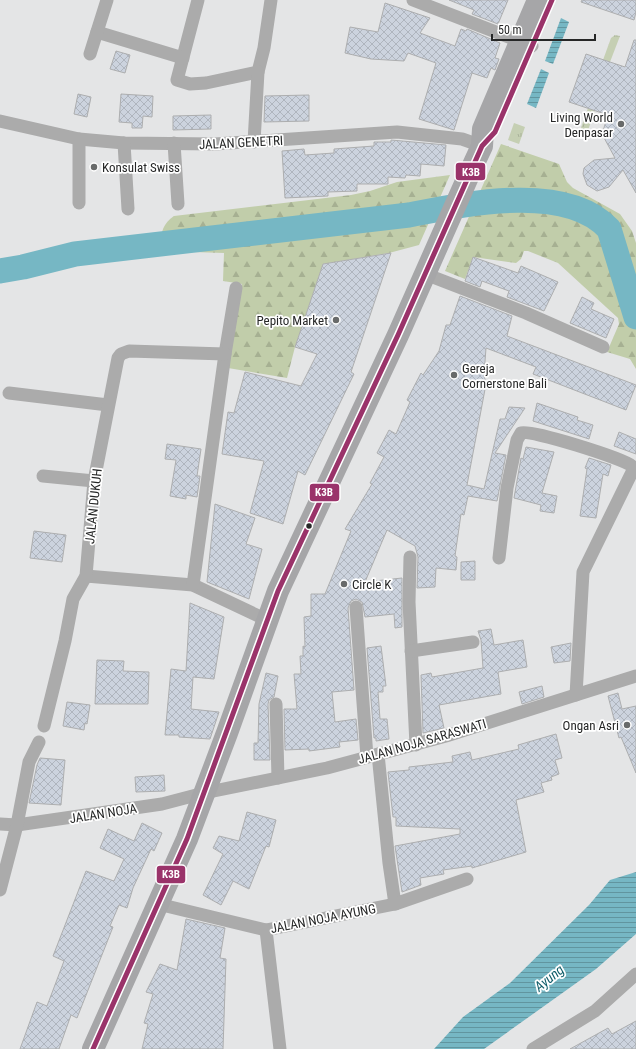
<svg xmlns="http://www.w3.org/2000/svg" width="636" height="1049" font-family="'Roboto Condensed',sans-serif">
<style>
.grass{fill:url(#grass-tufts)}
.forest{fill:url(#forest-firs)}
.water{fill:url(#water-rules)}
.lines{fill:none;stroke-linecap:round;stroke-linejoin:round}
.river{stroke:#76b7c4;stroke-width:25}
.building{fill:url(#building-cross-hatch);stroke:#adaeaf}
.minor{stroke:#ababab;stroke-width:13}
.trunk{stroke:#a6a6a8;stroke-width:22}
.bus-1-casing{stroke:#fff;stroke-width:8}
.bus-1{stroke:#9a336a;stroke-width:5}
.poi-dot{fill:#686a6a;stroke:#fff;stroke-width:1.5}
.bus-dot{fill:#262727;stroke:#fff;stroke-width:1.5}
.labels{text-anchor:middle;stroke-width:3.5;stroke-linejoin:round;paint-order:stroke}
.poi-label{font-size:13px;fill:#262727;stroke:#fff;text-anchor:end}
.street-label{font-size:13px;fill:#262727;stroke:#fff}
.water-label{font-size:14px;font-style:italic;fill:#105d6a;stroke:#fff}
.line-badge{stroke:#fff;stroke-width:1.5}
.badge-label{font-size:11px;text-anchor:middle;font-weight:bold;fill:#fff}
</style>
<defs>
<pattern id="grass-tufts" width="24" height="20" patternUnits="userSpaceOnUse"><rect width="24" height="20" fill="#c5cfb3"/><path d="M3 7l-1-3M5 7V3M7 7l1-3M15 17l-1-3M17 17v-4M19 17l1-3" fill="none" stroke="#a9b29a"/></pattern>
<pattern id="forest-firs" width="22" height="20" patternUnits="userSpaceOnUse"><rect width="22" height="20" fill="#c1cdaa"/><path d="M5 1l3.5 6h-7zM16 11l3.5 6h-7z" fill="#a6b092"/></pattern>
<pattern id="water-rules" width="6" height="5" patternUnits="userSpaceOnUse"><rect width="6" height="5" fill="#76b7c4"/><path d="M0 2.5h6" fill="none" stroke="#61959f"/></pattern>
<pattern id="building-cross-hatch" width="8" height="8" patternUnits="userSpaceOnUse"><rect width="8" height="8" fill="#ccd3de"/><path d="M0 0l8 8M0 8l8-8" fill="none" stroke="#afb5be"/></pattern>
</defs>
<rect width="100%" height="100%" fill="#e4e5e6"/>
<g class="grass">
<path d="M615,35L620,36L610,62L603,60L611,38Z"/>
<path d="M588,108L595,110L585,139L581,128Z"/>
<path d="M514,123L525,127L519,144L508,140Z"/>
</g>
<g class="forest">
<path d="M501,144L559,164L567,182L573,188L620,214L632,231L636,243V369L630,359L607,352L619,324L618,318L558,263L528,251H524L521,259L516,263L473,257L465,279L445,271Z"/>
<path d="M450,175L419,245L389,253L323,264L295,347L287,378L228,368L242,284L223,281L224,253L161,251C160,236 161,225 174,216L351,195L370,191L397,182Z"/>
</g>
<g class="water">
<path d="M561,18L569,22L553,64L545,61Z"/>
<path d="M541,69L549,73L536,108L527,104Z"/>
<path d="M636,872V934L596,969L484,1049H434L463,1017L510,983L589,905L610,880Z"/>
</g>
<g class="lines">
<path class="river" d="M0,271L23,267L75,254L409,215C465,204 566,182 609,229L636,317"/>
</g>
<g class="building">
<path d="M449,0H508L498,24L472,14L474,10Z"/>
<path d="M582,0H636V12L634,20L581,2Z"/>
<path d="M385,3L430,18L420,33L455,46L461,29L466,31L467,29L500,43L495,58L499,59L495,70L491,68L487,78L472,73L454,130L419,119L436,63L408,53L404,61L371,59L345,53L350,27L378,32Z"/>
<path d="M634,40H636V193L623,170L609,187L597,191L587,185L583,174L584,168L594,160L615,158L602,134L608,115L569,102L586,54L625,67Z"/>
<path d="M116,51L130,55L125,73L110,69Z"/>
<path d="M78,94L91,97L87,117L74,114Z"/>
<path d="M121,94L153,96L152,117L143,116L142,128H132V123L119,122Z"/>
<path d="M309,95V121L264,122L265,96Z"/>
<path d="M211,115V129L173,130V116Z"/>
<path d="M391,140L446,145L444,166L421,164L420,176L406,175L405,178L388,177V184H357V191L328,192V196L285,198L282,151L304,149L305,155L334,153V149L374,146V142H391Z"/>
<path d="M391,253L351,372L354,374L305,475L298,471L283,524L250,513L264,461L222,454L228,412L234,413L245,372L301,386L317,354L295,347L323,264Z"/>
<path d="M473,257L518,273L521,266L558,282L544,311L507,297L509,291L482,281L480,287L465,281Z"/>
<path d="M460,296L512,316L507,336L636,385L626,410L533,374L536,367L486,348L484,375L486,384L467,485L484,489L500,419H505L509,407L525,408L495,453L506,455L497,501L468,496L464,515L461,514L455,556L457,557L456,570L436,568L435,587L417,588L418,557L415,546L387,530L365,582L402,578V627L395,628L394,614L365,617L362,602L356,599L351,601L348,608L354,690L332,692L335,722L356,719L358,740L339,742L340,747L309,751V749L285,750L284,709H297L294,674H301L300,656H303V646L305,647L304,617L311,616V594H325L351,531L345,529L372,484L370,483L384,457L377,453L389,430L396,434L410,402L407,400L421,373L423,375L439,351L446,325H450Z"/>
<path d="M582,297L594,303L591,309L614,319L606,338L570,323Z"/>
<path d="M537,403L578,417L577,420L593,425L589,439L533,421Z"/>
<path d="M619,432L636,439V454L614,446Z"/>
<path d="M167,444L201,449L197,476H200L197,497L186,495V499L170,496L176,460L165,459Z"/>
<path d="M526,447L554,452L542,493L557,496L554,513L540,511L541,505L514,498L521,458L523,459Z"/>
<path d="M589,458L611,465L608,476L603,474L596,518L580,516L587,469L585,468Z"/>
<path d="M215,504L255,518L246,544L262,549L249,599L207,582Z"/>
<path d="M34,531L66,535L62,562L30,558Z"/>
<path d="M475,561V580H461V562Z"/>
<path d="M190,603L224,617L214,679L193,677L191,709L219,712L210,739L179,737V735H165L171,669L186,671Z"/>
<path d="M491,629L494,645L523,640L527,667L498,672L501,694L439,705L444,728L423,733L421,675L431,673L432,677L483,668L481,640L478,631Z"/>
<path d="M571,643L570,661L554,663L551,647Z"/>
<path d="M381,646L386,686H383V692H378L380,719H387L389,739L376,741V738H374L367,648Z"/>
<path d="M97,660L124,661L123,671L149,672L148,704H95Z"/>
<path d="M266,673L278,676L274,697L269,700L268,704L270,760H254V743H258L259,704Z"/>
<path d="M542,686L544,697L522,704L519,692Z"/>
<path d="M618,693L622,709L636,706V773L621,737L619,738L608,696Z"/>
<path d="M67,702L90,705L87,724L85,723L84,730L63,726Z"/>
<path d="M556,734L562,758L555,760L559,774L551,777L552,780L541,783L544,792L516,800L526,852L472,868V866L443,870L444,874L420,878L421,885L402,892L395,846L460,834V829L396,826V817H393L388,772L409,770V767L453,762L452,756L470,752L472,760L519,749L518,745Z"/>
<path d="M40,758L65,760L61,805L29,803L37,765Z"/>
<path d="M164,775L165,791L136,792L135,777Z"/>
<path d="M247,812L276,820L269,847L266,846L249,889L233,881L221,905L203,895L223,854L213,848L219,836L239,841Z"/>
<path d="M142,823L162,833L154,851L151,849L133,888L127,908L119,905L110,926L113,927L77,1018L71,1015L59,1049H20L37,1002L47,1006L64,961L53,956L86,871L114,881L124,859L100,848L108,829L134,841Z"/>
<path d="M186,919L225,928L220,958L226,959L223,1049H142L148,1024L144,1023L153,994L146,992L160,964L177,970Z"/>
<path d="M636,1021V1049H570L608,1028L612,1034Z"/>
</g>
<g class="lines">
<g class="minor">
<path d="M198,0L177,80L190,84L206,83L258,72L264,48L271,0"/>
<path d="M413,0L532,46"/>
<path d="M97,32L183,58"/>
<path d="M90,54L107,0"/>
<path d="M0,121L79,139L124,143L215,144L397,132L462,139L482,146"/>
<path d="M254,142L258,72"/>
<path d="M124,143L128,209"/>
<path d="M174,143L178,204"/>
<path d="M79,203V139"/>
<path d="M425,274L526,313L603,347"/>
<path d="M9,393L108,405"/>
<path d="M43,476L94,481"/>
<path d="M410,557L409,602L416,745"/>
<path d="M499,558L507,488L517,440L521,433C530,429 622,458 632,466L633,470L583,572L576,695"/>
<path d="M86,576L193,585L267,620"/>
<path d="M193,585L225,354L236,288"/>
<path d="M356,607L367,757"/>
<path d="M411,651L473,642"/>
<path d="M276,704L278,778"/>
<path d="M44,726L65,641L73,599L86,576L94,481L118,358L121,354L129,351L225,354"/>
<path d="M378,754L389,863L395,904"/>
<path d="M0,824L17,825L162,804L204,793L327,768L446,736L636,676"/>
<path d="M0,890L17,825L29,762L39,742"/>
<path d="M158,904L266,930L395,904L467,879"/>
<path d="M266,930L280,1049"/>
<path d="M533,1049L595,1011L636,974"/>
</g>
<path class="trunk" d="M93,1049L187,839L227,733L278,591L398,335L475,161L482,146L483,129L538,0"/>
<g class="bus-1-casing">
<path id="bus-1" d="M93,1049L187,839L278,591L398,335L482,146L495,132L552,0"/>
</g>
<use href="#bus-1" class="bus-1"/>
</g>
<g class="poi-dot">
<circle cx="621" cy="124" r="4"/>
<circle cx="94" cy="167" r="4"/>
<circle cx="336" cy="320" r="4"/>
<circle cx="454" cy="375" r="4"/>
<circle cx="344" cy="584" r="4"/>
<circle cx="627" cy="725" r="4"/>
</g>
<circle class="bus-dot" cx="309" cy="526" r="3.5"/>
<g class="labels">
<g class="poi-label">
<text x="613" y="122">Living World<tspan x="613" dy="15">Denpasar</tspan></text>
<text x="102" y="172" text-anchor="start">Konsulat Swiss</text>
<text x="328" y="325">Pepito Market</text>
<text x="462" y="373" text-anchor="start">Gereja<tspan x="462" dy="15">Cornerstone Bali</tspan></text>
<text x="352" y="589" text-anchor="start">Circle K</text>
<text x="619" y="730">Ongan Asri</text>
</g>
<g class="street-label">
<text transform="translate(241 142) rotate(-3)" y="5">JALAN GENETRI</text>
<text transform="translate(93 506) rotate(-84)" y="5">JALAN DUKUH</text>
<text transform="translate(422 741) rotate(-16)" y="5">JALAN NOJA SARASWATI</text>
<text transform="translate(103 813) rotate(-9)" y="5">JALAN NOJA</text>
<text transform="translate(323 918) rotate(-11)" y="5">JALAN NOJA AYUNG</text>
</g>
<g class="water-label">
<text transform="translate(549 978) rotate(-39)" y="5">Ayung</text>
</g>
</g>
<g class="line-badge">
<rect x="455" y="162" width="31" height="19" rx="4" fill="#9a336a"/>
<rect x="309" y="483" width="31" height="19" rx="4" fill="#9a336a"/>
<rect x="156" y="865" width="30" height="19" rx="4" fill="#9a336a"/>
</g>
<g class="badge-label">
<text x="471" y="176">K3B</text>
<text x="324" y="496">K3B</text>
<text x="171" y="878">K3B</text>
</g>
<path d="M492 34v6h103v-6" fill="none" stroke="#262727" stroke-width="2"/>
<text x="498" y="34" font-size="12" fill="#262727" stroke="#ffffff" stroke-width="3" paint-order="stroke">50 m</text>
</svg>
